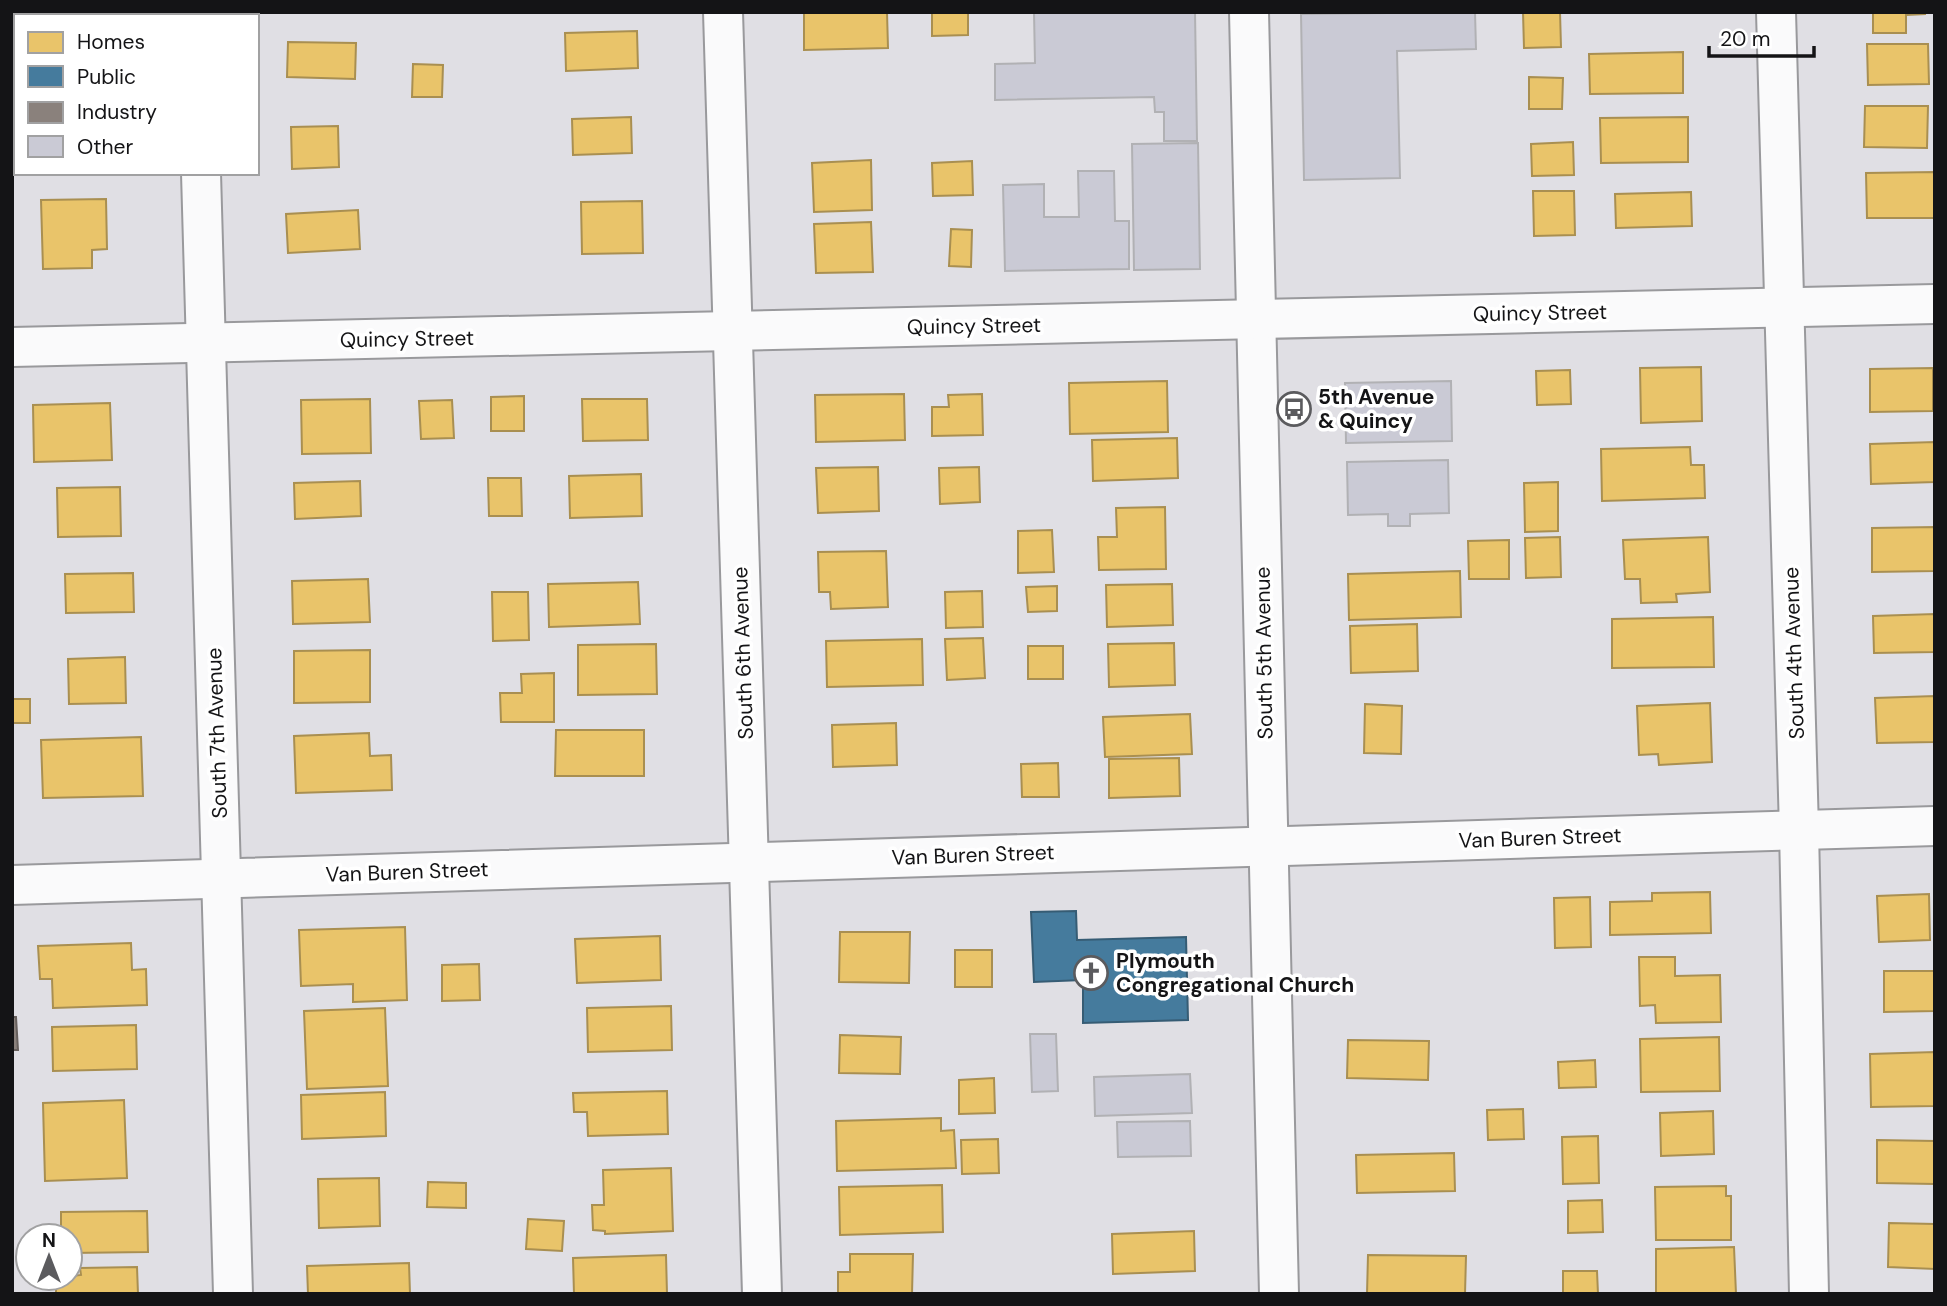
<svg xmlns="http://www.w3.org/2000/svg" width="1947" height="1306" font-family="'DM Sans',sans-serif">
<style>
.homes{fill:#e9c46a;stroke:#a98f51;stroke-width:2}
.public{fill:#457b9d;stroke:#365c74;stroke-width:2}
.industry{fill:#8a817c;stroke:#67605d;stroke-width:2}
.building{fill:#cacad5;stroke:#b1b1b4;stroke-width:2}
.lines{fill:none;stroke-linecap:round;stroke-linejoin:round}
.minor-casing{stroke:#99999c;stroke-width:42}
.minor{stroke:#fafafb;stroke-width:38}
.labels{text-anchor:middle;stroke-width:7;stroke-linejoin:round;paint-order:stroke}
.street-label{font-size:21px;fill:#141416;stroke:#fff}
.poi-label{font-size:21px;font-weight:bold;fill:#141416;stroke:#fff;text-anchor:start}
</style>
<rect width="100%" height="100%" fill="#e0dfe4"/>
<g class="homes">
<path d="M804,12H887L888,48L804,50Z"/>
<path d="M932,12H968V35L932,36Z"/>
<path d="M1523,12H1560L1561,47L1524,48Z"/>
<path d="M1873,12H1925V14L1906,15V33H1873Z"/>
<path d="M637,31L638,68L566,71L565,33Z"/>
<path d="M288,42L356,43L355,79L287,77Z"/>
<path d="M1867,44H1928L1929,84L1868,85Z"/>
<path d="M1683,52V93L1590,94L1589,54Z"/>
<path d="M413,64L443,65L442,97H412Z"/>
<path d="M1529,77L1563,78L1562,109H1529Z"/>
<path d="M1865,106H1928L1927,148L1864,147Z"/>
<path d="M631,117L632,153L573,155L572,119Z"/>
<path d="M1688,117V162L1601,163L1600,118Z"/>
<path d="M338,126L339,167L292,169L291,127Z"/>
<path d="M1573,142L1574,175L1532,176L1531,144Z"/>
<path d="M871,160L872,210L814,212L812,163Z"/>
<path d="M972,161L973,195L933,196L932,163Z"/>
<path d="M1935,172V218H1867L1866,173Z"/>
<path d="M1533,191H1574L1575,235L1534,236Z"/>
<path d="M1691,192L1692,226L1616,228L1615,194Z"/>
<path d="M106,199L107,249L92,250V268L43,269L41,200Z"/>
<path d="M642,201L643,253L582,254L581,202Z"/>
<path d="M358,210L360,249L288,253L286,214Z"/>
<path d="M871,222L873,272L816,273L814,224Z"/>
<path d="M951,229L972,230L971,267L949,266Z"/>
<path d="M1701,367L1702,421L1641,423L1640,368Z"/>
<path d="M1933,368V411L1870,412V369Z"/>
<path d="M1570,370L1571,404L1537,405L1536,371Z"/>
<path d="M1167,381L1168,432L1070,434L1069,383Z"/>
<path d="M904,394L905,440L816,442L815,395Z"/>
<path d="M982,394L983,435L932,436V407H949L948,395Z"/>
<path d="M524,396V431H491V397Z"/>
<path d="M370,399L371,453L302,454L301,400Z"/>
<path d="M582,399H647L648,440L583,441Z"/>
<path d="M452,400L454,438L421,439L419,401Z"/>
<path d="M110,403L112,460L34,462L33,405Z"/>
<path d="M1177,438L1178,478L1093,481L1092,440Z"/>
<path d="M1935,442V482L1871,484L1870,444Z"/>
<path d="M1690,447L1691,465H1704L1705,498L1602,501L1601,449Z"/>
<path d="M878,467L879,511L818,513L816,468Z"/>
<path d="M979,467L980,502L940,504L939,468Z"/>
<path d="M641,474L642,516L570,518L569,476Z"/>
<path d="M488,478H521L522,516H489Z"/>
<path d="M360,481L361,516L295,519L294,483Z"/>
<path d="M1558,482V531L1525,532L1524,483Z"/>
<path d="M120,487L121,536L58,537L57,488Z"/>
<path d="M1165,507L1166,569L1099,570L1098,537H1117L1116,508Z"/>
<path d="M1935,527V571L1872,572V528Z"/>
<path d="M1052,530L1054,572L1018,573V531Z"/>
<path d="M1560,537L1561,577L1526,578L1525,538Z"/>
<path d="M1708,537L1710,592L1676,594L1677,602L1641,603L1640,579H1625L1623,540Z"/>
<path d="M1509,540V579H1469L1468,541Z"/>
<path d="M886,551L888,607L831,609L830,592H819L818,552Z"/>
<path d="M1460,571L1461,617L1349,620L1348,574Z"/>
<path d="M133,573L134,612L66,613L65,574Z"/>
<path d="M368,579L370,622L293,624L292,581Z"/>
<path d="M638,582L640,624L549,627L548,584Z"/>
<path d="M1172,584L1173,625L1107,627L1106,585Z"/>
<path d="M1057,586V611L1028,612L1026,587Z"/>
<path d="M982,591L983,627L946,628L945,592Z"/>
<path d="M492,592H528L529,640L493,641Z"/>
<path d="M1935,614V652L1874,653L1873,616Z"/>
<path d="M1713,617L1714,667L1612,668V619Z"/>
<path d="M1417,624L1418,671L1351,673L1350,626Z"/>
<path d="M983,638L985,678L947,680L945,639Z"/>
<path d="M922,639L923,685L827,687L826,641Z"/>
<path d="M1174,643L1175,685L1109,687L1108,644Z"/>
<path d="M656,644L657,694L578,695V645Z"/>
<rect x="1028" y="646" width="35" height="33"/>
<path d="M370,650V702L294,703V651Z"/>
<path d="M125,657L126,703L69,704L68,659Z"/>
<path d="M554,673V722H501L500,693H522L521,674Z"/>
<path d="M1935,696V742L1877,743L1875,698Z"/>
<rect x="12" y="699" width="18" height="24"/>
<path d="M1710,703L1712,762L1659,765L1658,754L1639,755L1637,706Z"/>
<path d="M1365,704L1402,706L1401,754L1364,753Z"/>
<path d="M1190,714L1192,754L1105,757L1103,717Z"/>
<path d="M896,723L897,765L833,767L832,725Z"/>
<path d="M556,730H644V776H555Z"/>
<path d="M369,733L370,756L391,755L392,790L296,793L294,736Z"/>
<path d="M141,737L143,796L43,798L41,740Z"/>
<path d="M1179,758L1180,796L1109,798V759Z"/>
<path d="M1058,763L1059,797H1022L1021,764Z"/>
<path d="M1710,892L1711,933L1610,935V902L1652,901V893Z"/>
<path d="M1929,894L1930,940L1879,942L1877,896Z"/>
<path d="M1590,897L1591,947L1555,948L1554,898Z"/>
<path d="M405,927L407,1000L353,1002V984L301,986L299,930Z"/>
<path d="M840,932H910L909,983L839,982Z"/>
<path d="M660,936L661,980L577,983L575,939Z"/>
<path d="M131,943L132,970L146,969L147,1005L53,1008L52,979H40L38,946Z"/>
<rect x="955" y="950" width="37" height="37"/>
<path d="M1639,957H1675V976L1720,975L1721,1022L1656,1023L1655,1005L1640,1006Z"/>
<path d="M479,964L480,1000L442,1001V965Z"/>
<path d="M1884,971H1935V1011L1884,1012Z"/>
<path d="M671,1006L672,1050L588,1052L587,1008Z"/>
<path d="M385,1008L388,1086L307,1089L304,1011Z"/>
<path d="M136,1025L137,1069L53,1071L52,1027Z"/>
<path d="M840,1035L901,1037L900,1074L839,1073Z"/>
<path d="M1719,1037L1720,1091L1641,1092L1640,1039Z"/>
<path d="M1348,1040L1429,1041L1428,1080L1347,1078Z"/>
<path d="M1935,1052V1106L1871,1107L1870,1054Z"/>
<path d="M1595,1060L1596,1087L1559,1088L1558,1062Z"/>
<path d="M994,1078L995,1113L959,1114V1080Z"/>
<path d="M667,1091L668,1134L588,1136L587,1112H574L573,1093Z"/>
<path d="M385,1092L386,1136L302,1139L301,1095Z"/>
<path d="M124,1100L127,1178L45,1181L43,1103Z"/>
<path d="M1523,1109L1524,1139L1488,1140L1487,1110Z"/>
<path d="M1713,1111L1714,1154L1661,1156L1660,1113Z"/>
<path d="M941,1118V1131L954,1130L956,1168L837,1171L836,1121Z"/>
<path d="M1598,1136L1599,1183L1563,1184L1562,1137Z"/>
<path d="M998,1139L999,1173L962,1174L961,1140Z"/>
<path d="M1877,1140L1935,1141V1184L1877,1183Z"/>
<path d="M1454,1153L1455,1191L1357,1193L1356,1155Z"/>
<path d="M671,1168L673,1231L605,1234V1231L593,1230L592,1205H604L603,1170Z"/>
<path d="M379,1178L380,1226L319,1228L318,1179Z"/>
<path d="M428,1182L466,1183V1208L427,1207Z"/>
<path d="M942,1185L943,1232L840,1235L839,1187Z"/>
<path d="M1726,1186V1196H1731V1240H1656L1655,1187Z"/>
<path d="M1602,1200L1603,1232L1568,1233V1201Z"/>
<path d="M147,1211L148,1252L70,1253V1236H61V1212Z"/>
<path d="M528,1219L564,1221L562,1251L526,1249Z"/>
<path d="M1889,1223L1935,1224V1269L1888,1267Z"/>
<path d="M1194,1231L1195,1271L1113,1274L1112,1234Z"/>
<path d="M1734,1247L1736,1294H1656V1249Z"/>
<path d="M850,1254H913L912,1294H838V1272H850Z"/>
<path d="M666,1255L667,1294H574L573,1258Z"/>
<path d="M1368,1255L1466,1256L1465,1294H1367Z"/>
<path d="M409,1263L410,1294H308L307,1266Z"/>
<path d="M137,1267L138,1294H56V1278L81,1275L80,1268Z"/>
<path d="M1563,1271H1597L1598,1294H1563Z"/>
</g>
<path class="public" d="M1076,911L1077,940L1186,937L1188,1020L1083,1023V980L1034,982L1031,912Z"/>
<path class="industry" d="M12,1017H16L18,1050H12Z"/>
<g class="building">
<path d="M1034,12H1195L1197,141H1164V112H1155L1154,97L995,100V64L1035,63Z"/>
<path d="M1475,12L1476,49L1397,51L1400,178L1304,180L1301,14Z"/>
<path d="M1198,143L1200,269L1134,270L1132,144Z"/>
<path d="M1078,171H1114L1115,221H1129V269L1005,271L1003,185L1044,184V217H1079Z"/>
<path d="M1451,381L1452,441L1346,443L1345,383Z"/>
<path d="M1448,460L1449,513L1410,514V526H1388V514L1348,515L1347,462Z"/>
<path d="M1030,1034H1056L1058,1091L1032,1092Z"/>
<path d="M1190,1074L1192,1113L1095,1116L1094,1077Z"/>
<path d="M1190,1121L1191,1156L1118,1157L1117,1122Z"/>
</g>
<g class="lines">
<g class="minor-casing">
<g id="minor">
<path d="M196,12V16"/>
<path d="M723,12L762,1294"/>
<path d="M1249,12L1279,1294"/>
<path d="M1776,12L1799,830L1809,1294"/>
<path d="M201,173L233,1294"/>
<path d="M12,347L1935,304"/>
<path d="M12,885L1935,826"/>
</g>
</g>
<use href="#minor" class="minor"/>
</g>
<defs>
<g id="bus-ring" transform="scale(1.75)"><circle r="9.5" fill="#fff" stroke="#5b5b5e" stroke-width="1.5"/><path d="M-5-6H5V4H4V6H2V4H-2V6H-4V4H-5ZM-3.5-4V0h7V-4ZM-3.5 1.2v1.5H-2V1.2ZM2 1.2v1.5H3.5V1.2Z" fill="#5b5b5e"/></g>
<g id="church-ring" transform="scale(1.75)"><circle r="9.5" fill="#fff" stroke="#5b5b5e" stroke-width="1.5"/><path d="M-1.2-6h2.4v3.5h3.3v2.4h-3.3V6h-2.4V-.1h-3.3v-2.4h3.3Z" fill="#5b5b5e"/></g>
</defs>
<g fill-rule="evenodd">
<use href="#bus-ring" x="1294" y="409"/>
<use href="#church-ring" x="1091" y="973"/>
</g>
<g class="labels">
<g class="street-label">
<text transform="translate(1540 313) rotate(-1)" y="7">Quincy Street</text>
<text transform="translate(974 326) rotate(-1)" y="7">Quincy Street</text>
<text transform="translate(407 339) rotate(-1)" y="7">Quincy Street</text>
<text transform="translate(743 653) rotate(-92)" y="7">South 6th Avenue</text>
<text transform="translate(1264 653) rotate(-91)" y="7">South 5th Avenue</text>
<text transform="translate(1794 653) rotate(-92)" y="7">South 4th Avenue</text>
<text transform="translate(217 733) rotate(-92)" y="7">South 7th Avenue</text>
<text transform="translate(1540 838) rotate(-2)" y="7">Van Buren Street</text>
<text transform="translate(973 855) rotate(-2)" y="7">Van Buren Street</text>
<text transform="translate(407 872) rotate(-2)" y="7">Van Buren Street</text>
</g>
<g class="poi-label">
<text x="1318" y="404">5th Avenue<tspan x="1318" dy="24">&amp; Quincy</tspan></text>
<text x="1116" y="968">Plymouth<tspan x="1116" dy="24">Congregational Church</tspan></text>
</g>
</g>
<rect width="1947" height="1306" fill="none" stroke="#141416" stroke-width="28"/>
<rect x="14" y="14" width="245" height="161" fill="#ffffff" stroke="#a1a1a2" stroke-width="2"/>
<rect x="28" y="32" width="35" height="21" fill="#e9c46a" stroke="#a1a1a2" stroke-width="2"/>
<text x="77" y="49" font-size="21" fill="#141416">Homes</text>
<rect x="28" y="66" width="35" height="21" fill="#457b9d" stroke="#a1a1a2" stroke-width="2"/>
<text x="77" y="84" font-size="21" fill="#141416">Public</text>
<rect x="28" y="102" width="35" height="21" fill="#8a817c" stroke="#a1a1a2" stroke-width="2"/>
<text x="77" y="119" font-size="21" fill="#141416">Industry</text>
<rect x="28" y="136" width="35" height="21" fill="#cacad5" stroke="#a1a1a2" stroke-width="2"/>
<text x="77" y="154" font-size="21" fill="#141416">Other</text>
<g transform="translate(49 1257)"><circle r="33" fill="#ffffff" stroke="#a1a1a2" stroke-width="2"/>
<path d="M0-5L12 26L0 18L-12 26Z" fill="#5b5b5e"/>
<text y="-10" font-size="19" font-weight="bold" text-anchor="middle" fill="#141416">N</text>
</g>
<path d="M1709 46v10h105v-10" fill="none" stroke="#141416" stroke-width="3.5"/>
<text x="1720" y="46" font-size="21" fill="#141416" stroke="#ffffff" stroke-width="5" paint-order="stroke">20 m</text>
</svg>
